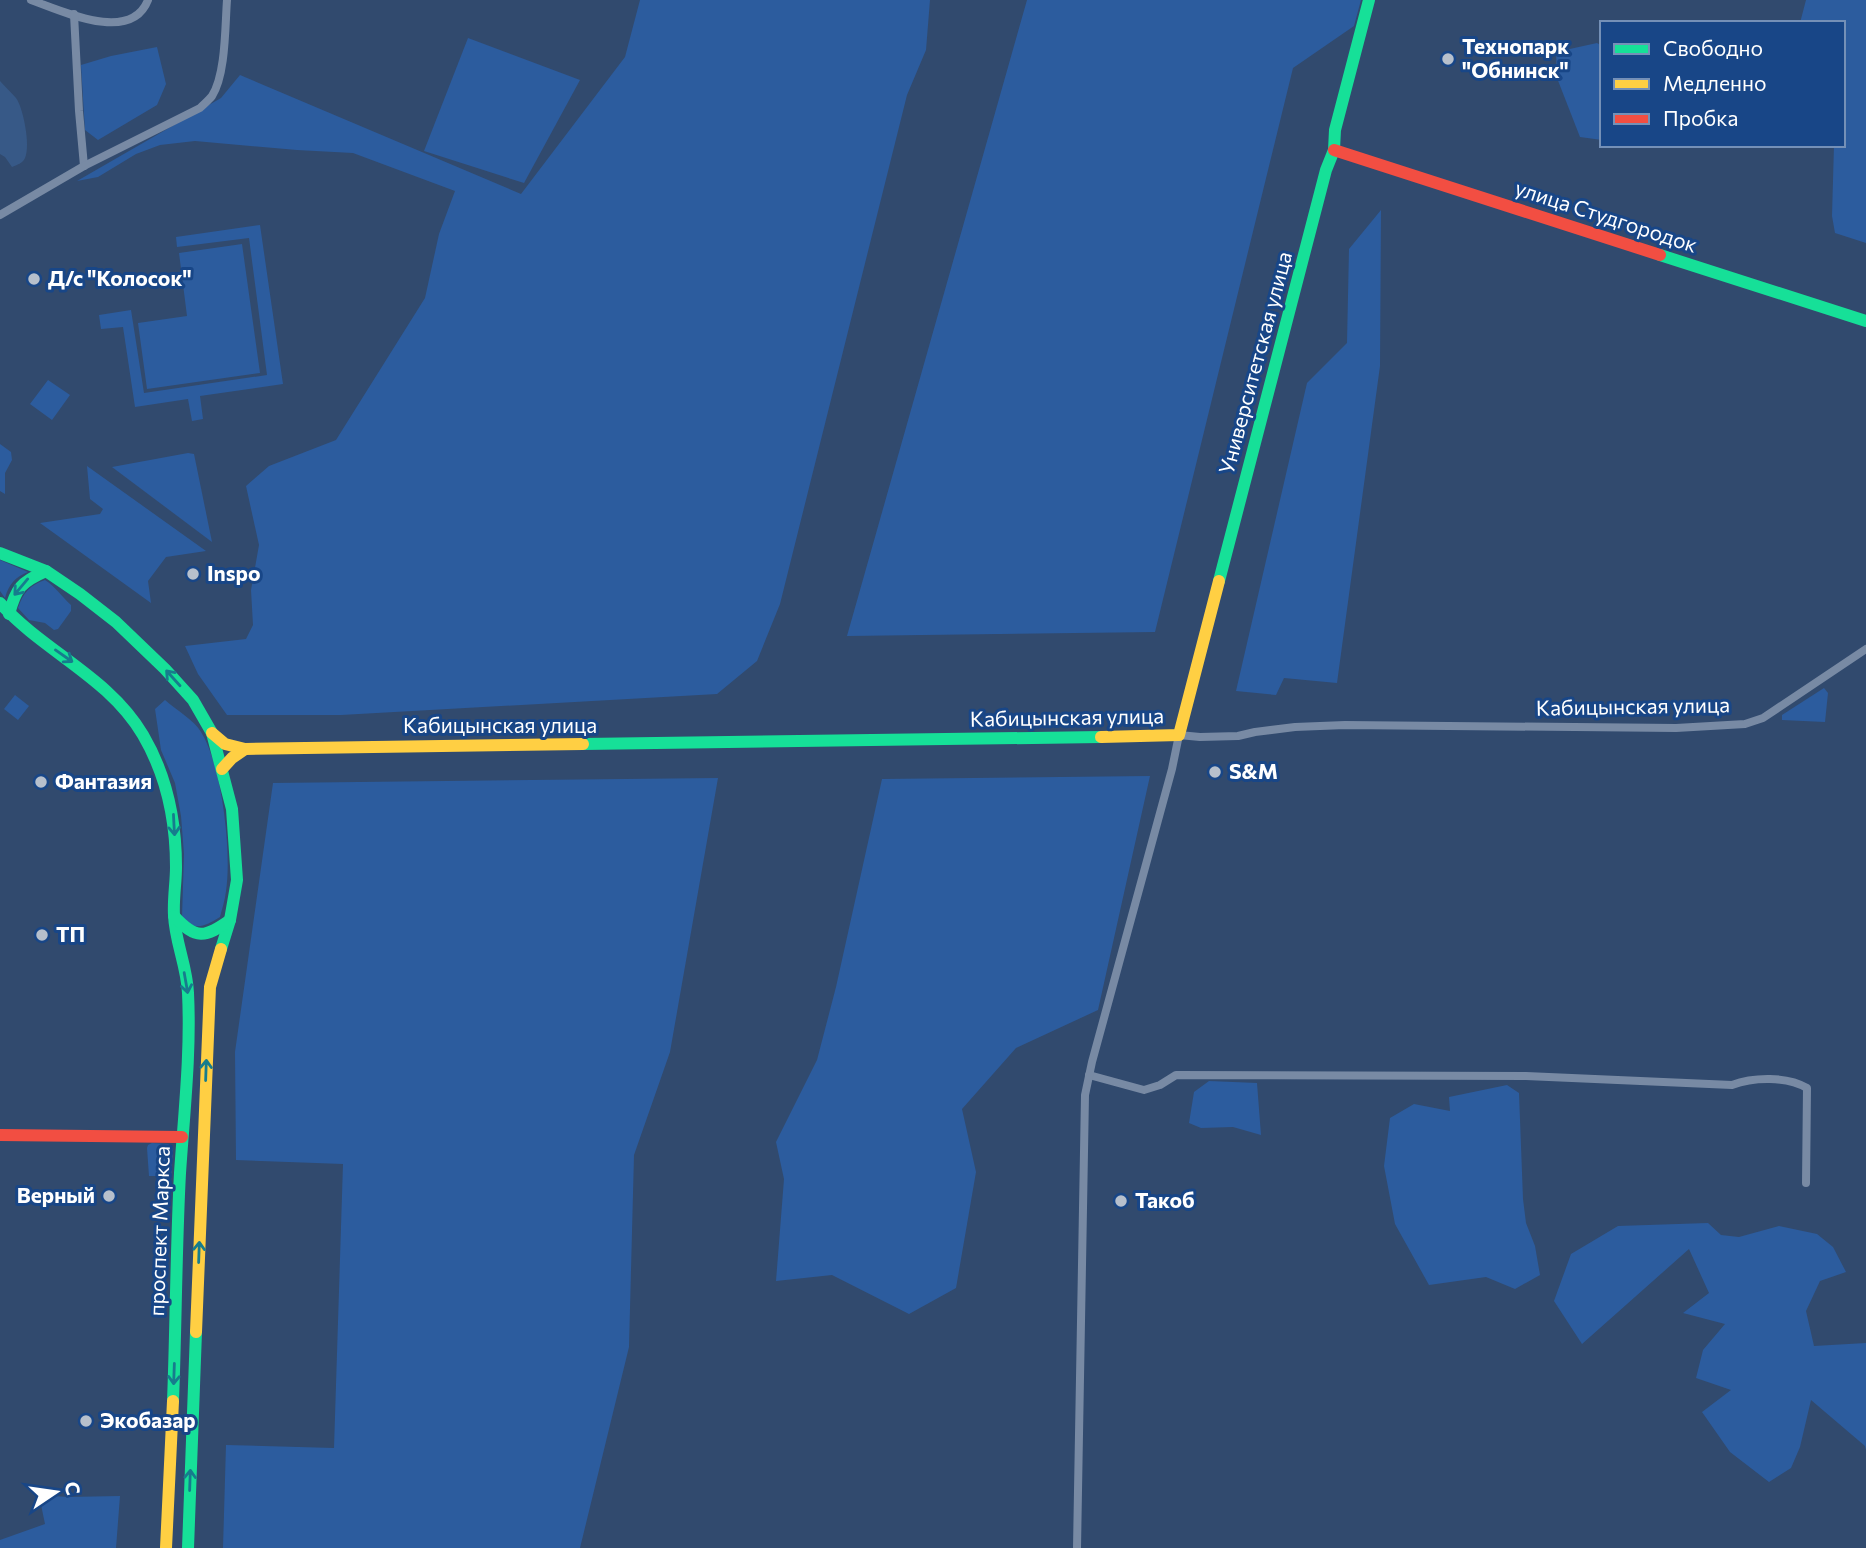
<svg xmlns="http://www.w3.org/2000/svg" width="1866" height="1548" font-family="Commissioner,sans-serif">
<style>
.green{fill:#2c5c9e}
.water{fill:#375987}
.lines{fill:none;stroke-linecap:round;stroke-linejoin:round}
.street{stroke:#788aa4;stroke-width:8}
.fast{stroke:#16e098;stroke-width:12}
.slow{stroke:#ffcf43;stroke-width:12}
.jam{stroke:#f24e42;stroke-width:12}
.oneway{stroke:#177c8d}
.poi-dot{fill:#b7c0cc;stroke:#184687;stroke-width:2.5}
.labels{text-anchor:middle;stroke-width:6;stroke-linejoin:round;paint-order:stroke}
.poi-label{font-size:21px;font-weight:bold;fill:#fff;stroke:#184687;text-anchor:start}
.street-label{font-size:21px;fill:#fff;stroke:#184687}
</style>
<rect width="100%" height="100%" fill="#314a6e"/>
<g class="green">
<path d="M640,0H930L926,50L907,95L780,604L757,661L717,694L341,715H227L198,674L185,646L246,639L253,625L251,590L259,545L246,486L269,466L336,440L425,298L439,234L455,191L353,153L297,150L195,141L160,145L136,154L98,177L77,181L221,98L240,75L521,194L625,57Z"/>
<path d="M1027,0H1361L1354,26L1293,68L1155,632L847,636Z"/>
<path d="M1806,0H1866V243L1835,233L1832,216L1834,145H1843V23H1800Z"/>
<path d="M468,38L580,80L524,183L424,151Z"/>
<path d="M1597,43L1602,46V140L1580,137L1557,78L1556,52Z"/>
<path d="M157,47L166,84L157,105L98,140L85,130L81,65L111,56Z"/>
<path d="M1381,210L1380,366L1337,683L1284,678L1276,695L1236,691L1307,383L1347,343L1349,249Z"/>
<path d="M260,225L283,384L200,396L203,419L192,421L188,399L135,407L123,327L101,329L99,315L131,310L144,393L267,375L249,238L177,247L176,237Z"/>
<path d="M242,244L260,373L147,389L138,323L187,316L179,253Z"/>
<path d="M48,380L70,395L52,420L30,404Z"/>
<path d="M0,444L11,452L12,460L5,473V494L0,491Z"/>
<path d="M188,453L194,454L212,542L112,467Z"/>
<path d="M87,466L206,551L166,557L148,581L151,603L40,523L100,514L103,509L90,499Z"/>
<path d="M0,560L28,572C15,577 9,584 5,598L0,591Z"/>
<path d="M45,580C56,587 62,597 71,605V611L58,629L54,630L45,623L29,620L18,608C23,593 30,585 45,580Z"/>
<path d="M1824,688L1828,693L1825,722L1782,720V715Z"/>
<path d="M15,695L29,706L18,720L4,709Z"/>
<path d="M165,700C176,710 194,720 201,732C222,765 232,853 226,891C225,900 222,909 220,917C206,926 193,932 182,917L184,854L181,816L175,783L161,750L155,709Z"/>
<path d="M1150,776L1098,1010L1016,1048L962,1109L976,1172L956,1288L909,1314L832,1275L776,1281L784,1179L776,1142L817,1060L836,987L882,779Z"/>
<path d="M718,778L670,1052L634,1155L629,1347L580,1548H223L226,1445L334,1448L343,1164L236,1160L235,1052L273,783Z"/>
<path d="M1209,1081L1257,1083L1261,1135L1233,1127L1201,1128L1189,1123L1194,1092Z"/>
<path d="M1507,1085L1519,1093L1523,1199L1526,1223L1535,1246L1540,1275L1515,1289L1486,1277L1429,1285L1395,1224L1384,1166L1390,1118L1414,1104L1450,1111L1449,1097Z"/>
<path d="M152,1143L168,1144L173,1148L170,1193L165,1194L159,1176H149L147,1148L148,1145Z"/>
<path d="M1708,1223L1721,1235L1739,1237L1779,1226L1817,1234L1833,1247L1846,1272L1820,1281L1806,1311L1814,1346L1866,1343V1450L1865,1446L1811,1400L1800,1447L1791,1468L1769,1482L1730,1452L1702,1412L1731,1390L1696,1378L1703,1350L1725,1324L1683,1313L1709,1293L1689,1249L1582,1344L1554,1301L1571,1254L1618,1226Z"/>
<path d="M39,1495L68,1497L120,1496L116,1548H0V1540L45,1524Z"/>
</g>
<path class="water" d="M0,81C5,87 11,92 16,98C23,107 31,146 25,158C23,163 17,165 12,167L5,157L0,154Z"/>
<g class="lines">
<g class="street">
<path d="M31,0C62,11 131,44 148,0"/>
<path d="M74,14L79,111L84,166"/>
<path d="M0,215L84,166L200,108C204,104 209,100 212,96C226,74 225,26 227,0"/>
<path d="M1089,1075L1144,1090L1160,1085L1176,1075L1526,1076L1732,1085C1753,1077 1787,1076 1807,1088L1806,1183"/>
<path d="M1077,1548L1085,1095L1092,1062L1172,769L1179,735L1200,737L1238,736L1255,732L1295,727L1345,725L1676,728L1745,724L1763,718L1866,649"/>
</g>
<g class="fast">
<path d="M1660,255L1866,321"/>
<path d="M0,553L46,571L80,594L116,622L165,669L193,700L212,733L232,809L237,880L230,920L221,949"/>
<path d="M1219,581L1326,170L1334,150L1335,130L1369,0"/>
<path d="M0,603C44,652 109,677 143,735C167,776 176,821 176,867C176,883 173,899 174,915C175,942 187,966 188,993C191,1053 184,1113 180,1173C176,1249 176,1325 173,1401"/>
<path d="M9,614C16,588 21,582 46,571"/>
<path d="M583,744L1101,737"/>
<path d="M174,916C196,940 205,938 230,920"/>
<path d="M188,1548L196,1332"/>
</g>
<g class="slow">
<path d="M212,733L225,744L245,749L583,744"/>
<path d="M1101,737L1179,735L1219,581"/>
<path d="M222,769L232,758L245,749"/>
<path d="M196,1332L210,987L221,949"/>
<path d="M166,1548L173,1401"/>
</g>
<g class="jam">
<path d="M1334,150L1660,255"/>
<path d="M0,1135L182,1137"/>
</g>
</g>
<defs><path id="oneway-shaft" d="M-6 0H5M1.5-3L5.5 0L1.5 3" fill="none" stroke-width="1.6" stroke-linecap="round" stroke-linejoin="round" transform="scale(1.75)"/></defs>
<g class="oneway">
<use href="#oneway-shaft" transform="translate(21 587) rotate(130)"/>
<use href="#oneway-shaft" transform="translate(64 656) rotate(35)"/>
<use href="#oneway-shaft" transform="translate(173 678) rotate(-132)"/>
<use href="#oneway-shaft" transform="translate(174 825) rotate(87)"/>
<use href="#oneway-shaft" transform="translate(186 983) rotate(80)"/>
<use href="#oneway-shaft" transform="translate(206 1070) rotate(-88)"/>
<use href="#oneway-shaft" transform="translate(199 1252) rotate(-88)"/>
<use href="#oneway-shaft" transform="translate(174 1374) rotate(92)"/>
<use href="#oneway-shaft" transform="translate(190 1480) rotate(-88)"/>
</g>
<g class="poi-dot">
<circle cx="1448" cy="59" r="7"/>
<circle cx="34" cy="279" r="7"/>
<circle cx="193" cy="574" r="7"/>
<circle cx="1215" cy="772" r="7"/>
<circle cx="41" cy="782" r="7"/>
<circle cx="42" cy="935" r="7"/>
<circle cx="109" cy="1196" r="7"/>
<circle cx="1121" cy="1201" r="7"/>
<circle cx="86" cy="1421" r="7"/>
</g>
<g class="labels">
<g class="poi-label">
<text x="1462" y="54">Технопарк<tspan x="1462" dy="24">"Обнинск"</tspan></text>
<text x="48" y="286">Д/с "Колосок"</text>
<text x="207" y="581">Inspo</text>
<text x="1229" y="779">S&amp;M</text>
<text x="55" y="789">Фантазия</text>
<text x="56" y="942">ТП</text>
<text x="95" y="1203" text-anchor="end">Верный</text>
<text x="1135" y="1208">Такоб</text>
<text x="100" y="1428">Экобазар</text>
</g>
<g class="street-label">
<text transform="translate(1606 217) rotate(18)" y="7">улица Студгородок</text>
<text transform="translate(1256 363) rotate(-75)" y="7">Университетская улица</text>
<text transform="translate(1633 707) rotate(-1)" y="7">Кабицынская улица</text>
<text transform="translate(1067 718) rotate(-1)" y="7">Кабицынская улица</text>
<text x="500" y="733">Кабицынская улица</text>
<text transform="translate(160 1231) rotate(-88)" y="7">проспект Маркса</text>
</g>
</g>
<rect x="1600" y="21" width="245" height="126" fill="#184687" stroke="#7490b7" stroke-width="2"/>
<rect x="1614" y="44" width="35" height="10" fill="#16e098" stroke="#7490b7" stroke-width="2"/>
<text x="1663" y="56" font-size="21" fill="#ffffff">Свободно</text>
<rect x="1614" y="79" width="35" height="10" fill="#ffcf43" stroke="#7490b7" stroke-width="2"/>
<text x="1663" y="91" font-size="21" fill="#ffffff">Медленно</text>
<rect x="1614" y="114" width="35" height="10" fill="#f24e42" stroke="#7490b7" stroke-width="2"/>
<text x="1663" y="126" font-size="21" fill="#ffffff">Пробка</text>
<g transform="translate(56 1492) rotate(77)" stroke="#184687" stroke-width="5" paint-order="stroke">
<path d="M0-5L12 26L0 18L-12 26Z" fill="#ffffff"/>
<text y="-10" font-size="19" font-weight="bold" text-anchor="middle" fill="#ffffff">С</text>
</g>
</svg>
